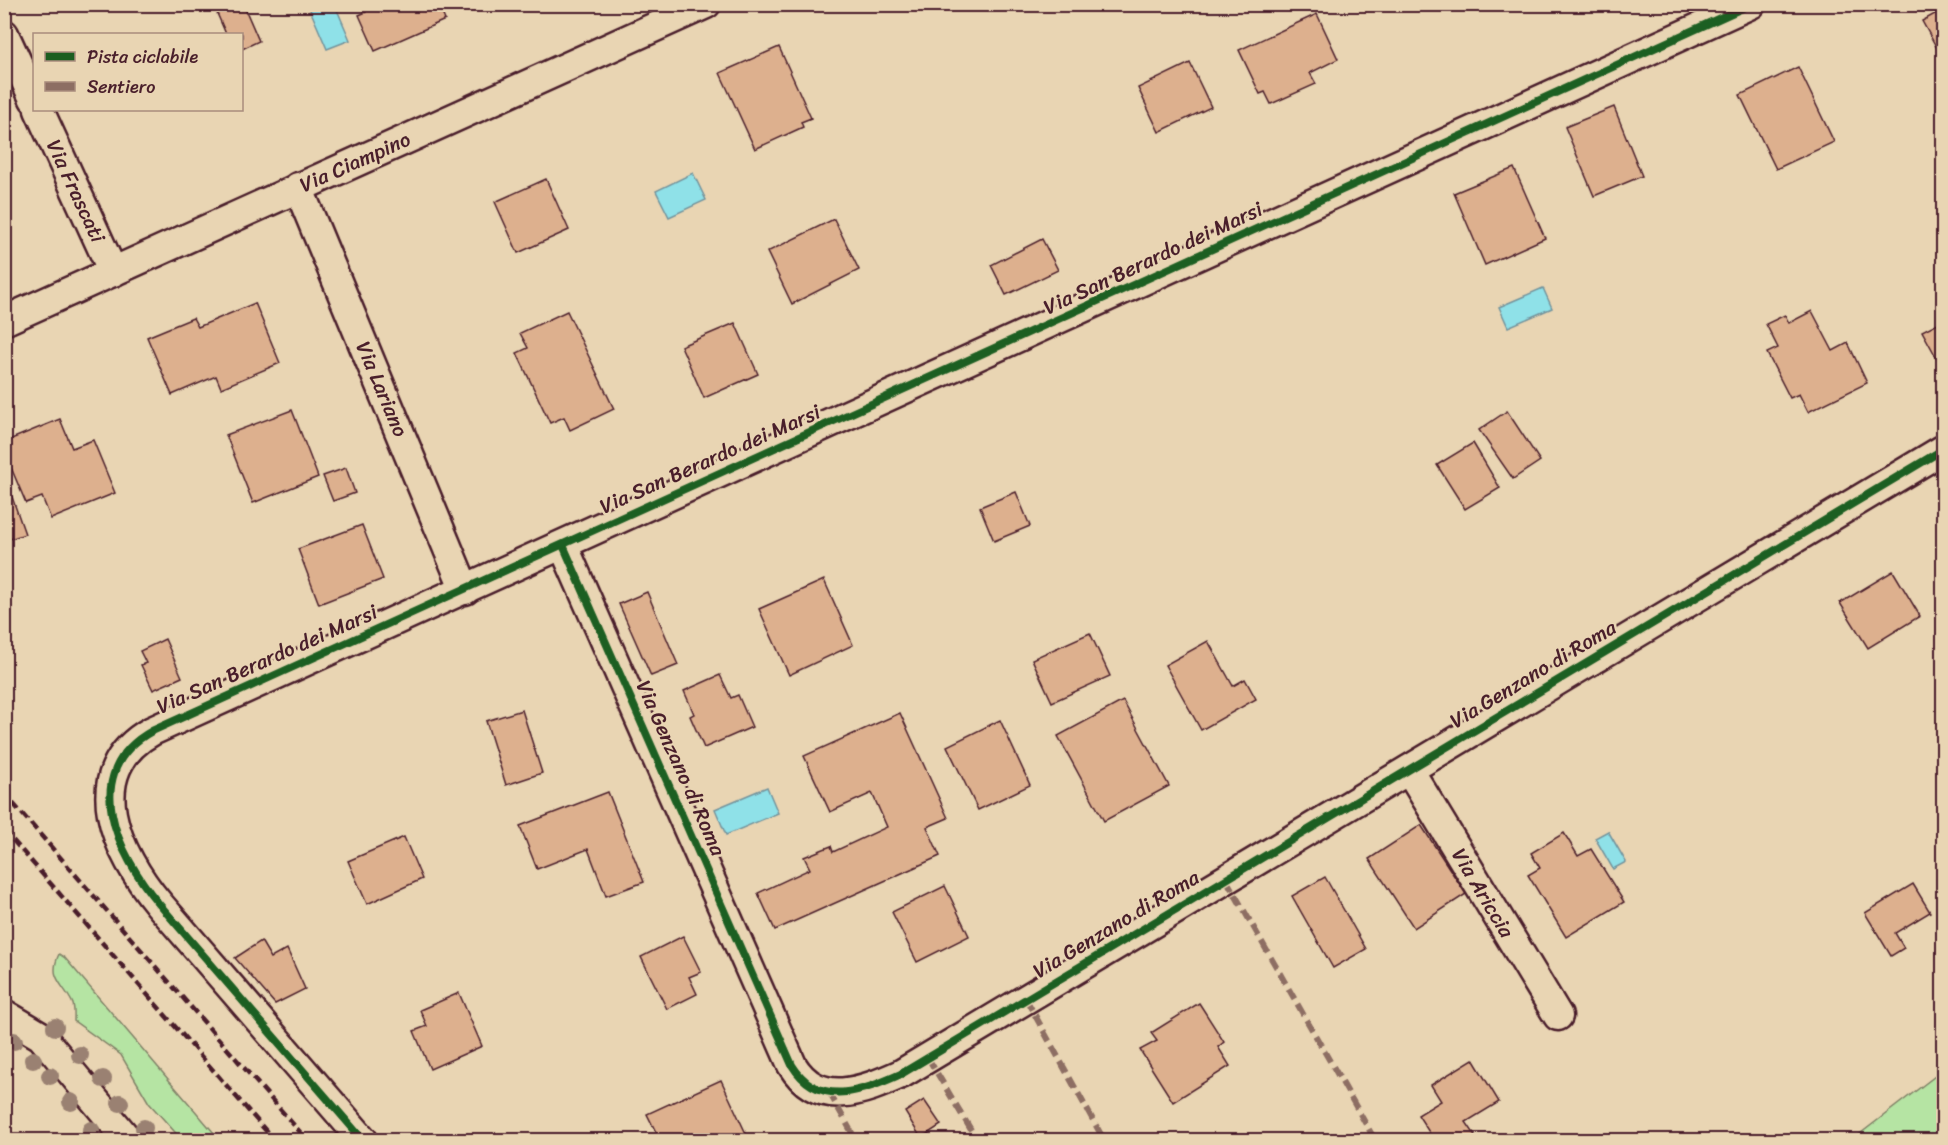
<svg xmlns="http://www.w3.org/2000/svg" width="1948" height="1145" font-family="Sriracha,sans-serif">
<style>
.green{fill:#b5e4a3;stroke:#808267;stroke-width:1.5}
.water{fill:#8fe1e8;stroke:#73939c;stroke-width:1.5}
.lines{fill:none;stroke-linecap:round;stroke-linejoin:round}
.stream{stroke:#73939c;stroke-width:9}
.building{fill:#ddb08e;stroke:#4a1f2b;stroke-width:1.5}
.street-casing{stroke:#4a1f2b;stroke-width:33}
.street{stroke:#e9d5b3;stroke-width:28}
.rail{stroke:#4a1f2b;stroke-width:4.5;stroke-dasharray:9 4.5;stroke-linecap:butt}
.quiet{stroke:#8d6e63;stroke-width:6;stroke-dasharray:12 6;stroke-linecap:butt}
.cycleway-casing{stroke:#e9d5b3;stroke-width:11}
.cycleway{stroke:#1b5e20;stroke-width:8}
.tree{fill:#9a8172}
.labels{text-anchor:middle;stroke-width:5;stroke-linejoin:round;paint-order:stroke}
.street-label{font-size:21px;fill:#4a1f2b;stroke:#e9d5b3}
</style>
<rect width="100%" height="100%" fill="#e9d5b3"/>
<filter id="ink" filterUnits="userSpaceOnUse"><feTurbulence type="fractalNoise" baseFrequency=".0167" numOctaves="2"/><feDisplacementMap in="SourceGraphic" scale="12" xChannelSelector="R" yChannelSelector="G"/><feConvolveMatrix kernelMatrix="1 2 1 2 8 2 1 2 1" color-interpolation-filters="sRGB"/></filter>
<g filter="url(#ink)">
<g class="green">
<path d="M59,954L65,958L220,1140H182L149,1103L121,1055L74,1021C74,1015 75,1007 72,1002C62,982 48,978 59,954Z"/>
<path d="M1943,1070V1140H1852Z"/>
</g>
<g class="water">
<path d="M308,5H335L350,40L327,49Z"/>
<path d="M693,173L706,200L669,217L656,191Z"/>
<path d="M1543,288L1552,308L1508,327L1499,307Z"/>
<path d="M767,787L778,813L726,835L715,809Z"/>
<path d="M1608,831L1626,862L1613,869L1595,838Z"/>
</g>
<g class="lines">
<path class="stream" d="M1936,1140L1944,1135"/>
</g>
<g class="building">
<path d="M213,4H243L259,41L242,49V34H226Z"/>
<path d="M363,4H438L445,20L375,51L359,15L366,12Z"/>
<path d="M1944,9V61L1922,21Z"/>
<path d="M1317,14L1338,59L1310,73L1316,84L1271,104L1265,92L1260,94L1239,50Z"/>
<path d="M779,47L811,118L801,122L803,127L755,149L720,73Z"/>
<path d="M1190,63L1211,107L1159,132L1138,88Z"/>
<path d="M1798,67L1834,142L1776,169L1740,95Z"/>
<path d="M1614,107L1642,176L1594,196L1565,127Z"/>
<path d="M1514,168L1545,238L1485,265L1454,193Z"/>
<path d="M546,179L569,230L518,253L495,202Z"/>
<path d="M834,219L859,270L792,304L767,252Z"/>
<path d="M1042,239L1058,270L1006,295L991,265Z"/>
<path d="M255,303L280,363L221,388L216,376L172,395L147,337L193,318L198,327Z"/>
<path d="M567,311L614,409L570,430L564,417L550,423L517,353L528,348L520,333Z"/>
<path d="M1812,311L1833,351L1848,343L1867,383L1808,412L1799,394L1790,398L1767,353L1778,348L1766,324L1785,315L1789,323Z"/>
<path d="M1944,320V371L1922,331Z"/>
<path d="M735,323L758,374L704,398L681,346Z"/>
<path d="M292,410L318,477L253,503L226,435Z"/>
<path d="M1507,411L1540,461L1513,479L1479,430Z"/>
<path d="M60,419L72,448L93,440L115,493L51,519L42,497L26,503L4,451V442Z"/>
<path d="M1473,443L1500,488L1465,509L1437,465Z"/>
<path d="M346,468L355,493L333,501L323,476Z"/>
<path d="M1016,492L1030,526L994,541L980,507Z"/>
<path d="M12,497L25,534L4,541V500Z"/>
<path d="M362,525L383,579L319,604L298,549Z"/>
<path d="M1893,571L1920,616L1868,648L1840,603Z"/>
<path d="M824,580L853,645L789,675L759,609Z"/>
<path d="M647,592L678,665L651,676L619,604Z"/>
<path d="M1090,633L1110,676L1052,702L1032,659Z"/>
<path d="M165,639L182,677L153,690L141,665L146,663L140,651Z"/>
<path d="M1208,641L1233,686L1245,679L1256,699L1201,730L1165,665Z"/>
<path d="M720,675L731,698L738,695L752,727L704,748L690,716L694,714L684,691Z"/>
<path d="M1123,701L1169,786L1104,821L1058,736Z"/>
<path d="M522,710L542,773L506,785L486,721Z"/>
<path d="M900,713L948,818L927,827L940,856L775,930L758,893L810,869L804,857L831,846L833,852L887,827L872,793L830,812L804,756Z"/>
<path d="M1000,720L1030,785L978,810L947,746Z"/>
<path d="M608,792L644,882L606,896L588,849L537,869L520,826Z"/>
<path d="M1421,825L1466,894L1414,928L1369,859Z"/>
<path d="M1564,833L1578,856L1591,849L1624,902L1566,937L1528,875L1540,868L1531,853Z"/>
<path d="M404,837L422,879L367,904L348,861Z"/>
<path d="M1325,877L1366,949L1333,968L1292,896Z"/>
<path d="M1913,884L1930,912L1895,933L1904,948L1891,956L1865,913Z"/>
<path d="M945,886L969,936L917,962L892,912Z"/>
<path d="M683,936L701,972L689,977L697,994L667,1009L641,957Z"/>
<path d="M261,941L271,958L287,949L305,989L275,1004L235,958Z"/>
<path d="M459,993L482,1046L430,1069L414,1031L427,1026L420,1010Z"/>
<path d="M1199,1003L1224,1042L1218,1047L1230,1066L1173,1102L1140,1050L1157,1041L1151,1033Z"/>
<path d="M1473,1059L1499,1102L1466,1122L1475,1135L1466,1140H1434L1418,1115L1441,1101L1431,1085Z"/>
<path d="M721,1080L749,1140H660L647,1114Z"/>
<path d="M924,1100L941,1125L921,1138L905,1112Z"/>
</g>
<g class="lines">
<g class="street-casing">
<g id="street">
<path d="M4,34L34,99"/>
<path d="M39,110L113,272"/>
<path d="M298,187L465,590"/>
<path d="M6,320L706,4"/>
<path d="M563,545L792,1065C819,1109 863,1091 901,1074L1944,449"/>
<path d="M1409,770L1558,1016"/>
<path d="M4,1014L41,1036L128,1140"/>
<path d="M363,1140L159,904C117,854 78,772 152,731L1751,4"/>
</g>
</g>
<use href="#street" class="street"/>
<g class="rail">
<path d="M4,793L307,1140"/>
<path d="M4,830L274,1140"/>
</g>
<g class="quiet">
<path d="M1226,879L1375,1140"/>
<path d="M1026,999L1104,1140"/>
<path d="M928,1058L977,1140"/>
<path d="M829,1092L856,1140"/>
</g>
<g class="cycleway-casing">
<g id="cycleway">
<path d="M563,545L792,1065C819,1109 863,1091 901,1074L1944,449"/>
<path d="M363,1140L159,904C117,854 78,772 152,731L1751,4"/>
</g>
</g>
<use href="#cycleway" class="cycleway"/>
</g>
<g class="tree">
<circle cx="55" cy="1027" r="9"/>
<circle cx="14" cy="1041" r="9"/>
<circle cx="80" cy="1055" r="9"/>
<circle cx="33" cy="1060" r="9"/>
<circle cx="50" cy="1076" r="9"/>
<circle cx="103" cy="1079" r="9"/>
<circle cx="71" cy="1102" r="9"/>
<circle cx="120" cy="1103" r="9"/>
<circle cx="144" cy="1128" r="9"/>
<circle cx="91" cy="1130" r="9"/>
</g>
</g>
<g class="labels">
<g class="street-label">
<text transform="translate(355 162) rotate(-24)" y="7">Via Ciampino</text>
<text transform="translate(76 191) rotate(65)" y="7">Via Frascati</text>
<text transform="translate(1153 258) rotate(-25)" y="7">Via San Berardo dei Marsi</text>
<text transform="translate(382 389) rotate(67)" y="7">Via Lariano</text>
<text transform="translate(710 459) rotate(-24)" y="7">Via San Berardo dei Marsi</text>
<text transform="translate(267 659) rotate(-24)" y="7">Via San Berardo dei Marsi</text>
<text transform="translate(1533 674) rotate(-31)" y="7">Via Genzano di Roma</text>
<text transform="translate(681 768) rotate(66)" y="7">Via Genzano di Roma</text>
<text transform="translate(1483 893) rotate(59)" y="7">Via Ariccia</text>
<text transform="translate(1116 924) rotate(-31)" y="7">Via Genzano di Roma</text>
</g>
</g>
<rect width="1948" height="1145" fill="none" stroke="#e9d5b3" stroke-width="24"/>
<rect x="12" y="12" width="1924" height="1121" fill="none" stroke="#4a1f2b" stroke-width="2" filter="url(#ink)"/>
<rect x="33" y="33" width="210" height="78" fill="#e9d5b3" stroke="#a98c7d" stroke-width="1.5"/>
<rect x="45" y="52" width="30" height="9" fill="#1b5e20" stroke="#a98c7d" stroke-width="1.5"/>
<text x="87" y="63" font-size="18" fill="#4a1f2b">Pista ciclabile</text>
<rect x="45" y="82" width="30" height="9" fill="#8d6e63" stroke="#a98c7d" stroke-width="1.5"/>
<text x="87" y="93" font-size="18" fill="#4a1f2b">Sentiero</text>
</svg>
